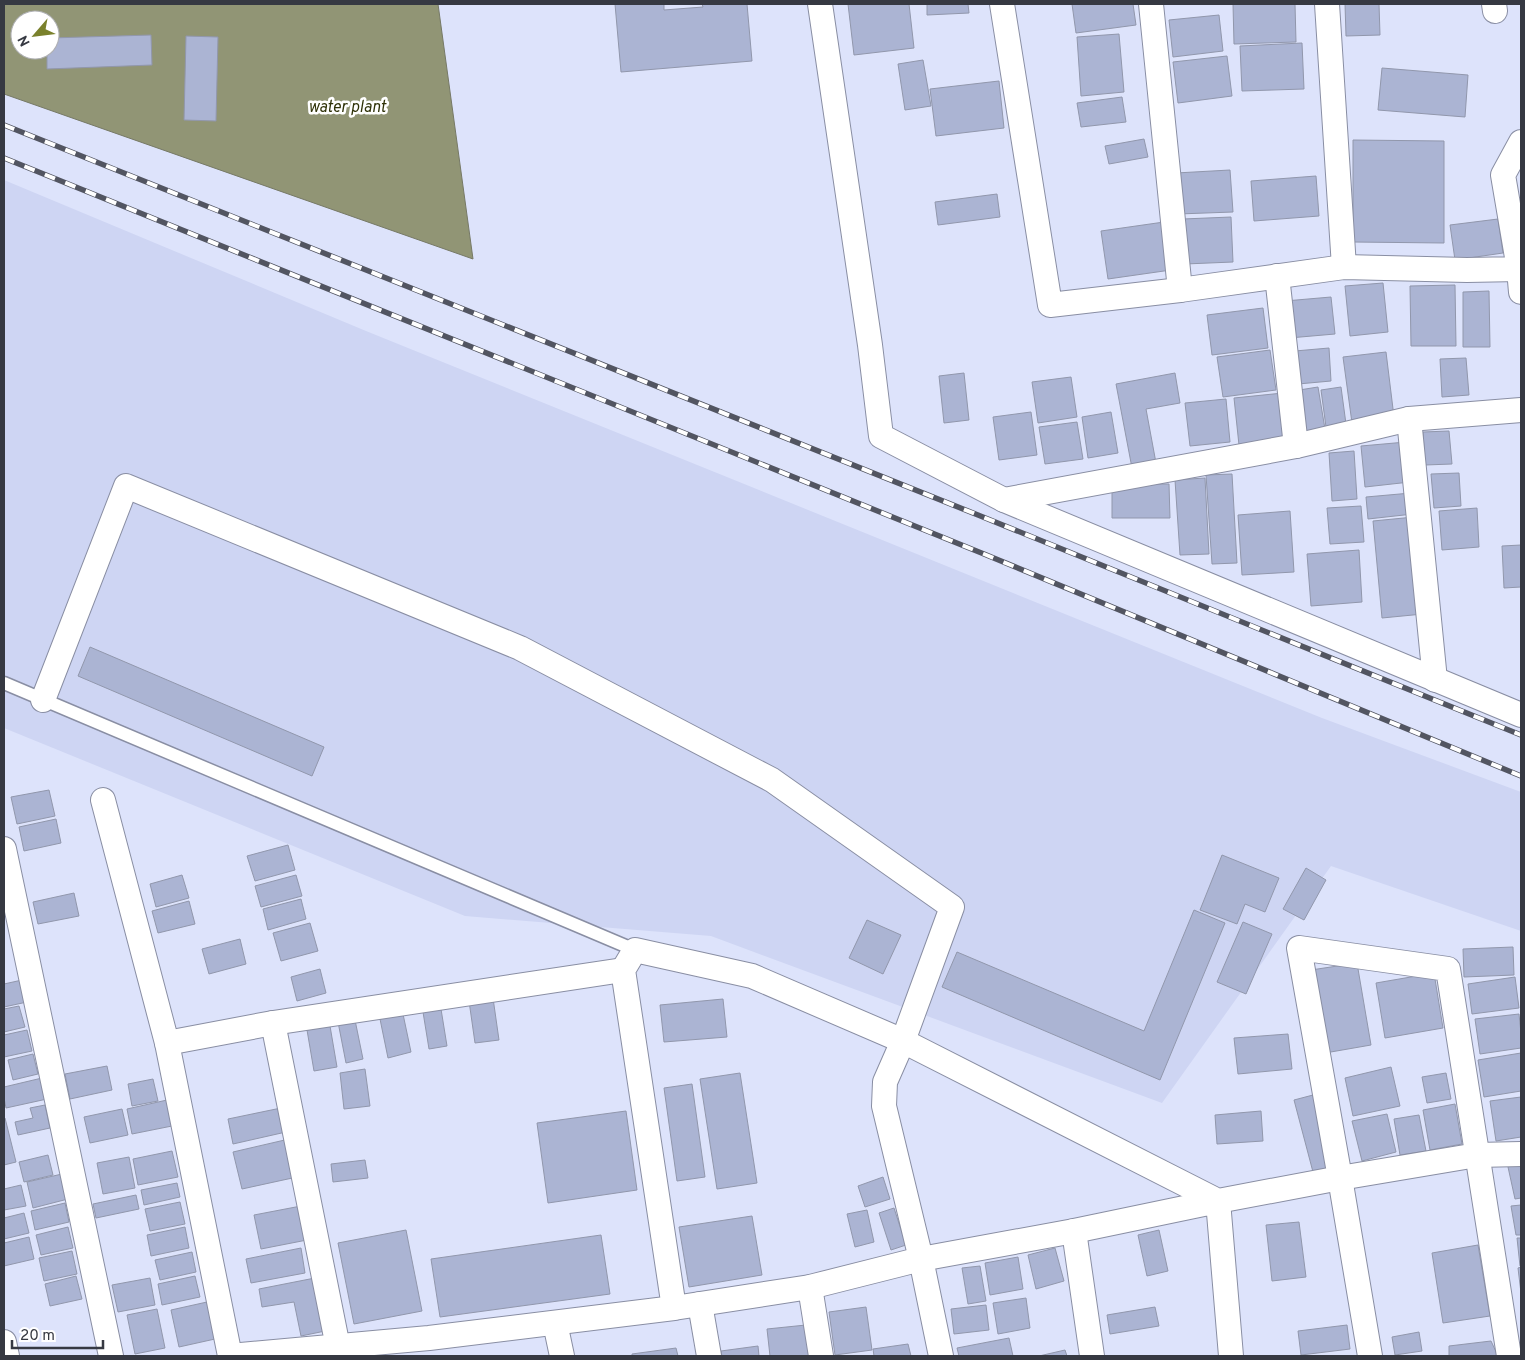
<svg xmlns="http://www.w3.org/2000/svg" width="1525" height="1360" font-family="Overpass,sans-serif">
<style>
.built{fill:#ced5f3}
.water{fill:#919575;stroke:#767966;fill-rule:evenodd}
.building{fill:#abb4d3;stroke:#9197ac}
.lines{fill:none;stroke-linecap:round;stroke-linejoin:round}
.service-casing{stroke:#898ea3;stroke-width:15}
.minor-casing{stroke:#898ea3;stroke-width:26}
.service{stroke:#fff;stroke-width:12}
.minor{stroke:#fff;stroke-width:24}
.rail-casing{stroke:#525561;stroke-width:5.5}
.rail{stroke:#fff;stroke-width:4;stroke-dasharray:11;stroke-linecap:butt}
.labels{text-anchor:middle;stroke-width:5;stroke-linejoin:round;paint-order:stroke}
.water-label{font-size:16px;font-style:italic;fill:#2f3208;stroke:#fff}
</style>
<rect width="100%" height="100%" fill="#dde3fb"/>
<path class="built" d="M4,180L366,331L1322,718L1521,792V931L1331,866L1162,1103L711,936L465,916L4,728Z"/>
<path class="water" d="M4,4H438L473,259L4,94ZM20,20H50V50H20Z"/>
<g class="building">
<path d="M615,4H664V10L703,7L702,4H747L752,61L621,72Z"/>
<path d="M848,4H909L914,48L854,55Z"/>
<path d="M927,4H968L969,13L927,15Z"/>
<path d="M1072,4H1133L1136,25L1076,33Z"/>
<path d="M1233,4H1295L1296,42L1234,44Z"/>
<path d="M1345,4H1379L1380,35L1346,36Z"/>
<path d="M1219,15L1223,51L1173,57L1169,20Z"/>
<path d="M1119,34L1124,92L1081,96L1077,37Z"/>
<path d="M151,35L152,65L47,69V50H50V38Z"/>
<path d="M186,36L218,37L216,121L184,120Z"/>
<path d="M1302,43L1304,89L1242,91L1240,46Z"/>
<path d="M1227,56L1232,96L1178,103L1173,62Z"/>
<path d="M923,60L931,106L905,110L898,64Z"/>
<path d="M1382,68L1468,75L1465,117L1378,110Z"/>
<path d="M999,81L1004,128L936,136L930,89Z"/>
<path d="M1122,97L1126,122L1081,127L1077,103Z"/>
<path d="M1144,139L1148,157L1109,164L1105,146Z"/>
<path d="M1353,140L1444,141V243L1353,242Z"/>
<path d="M1230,170L1233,212L1178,214L1176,173Z"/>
<path d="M1316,176L1319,216L1254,221L1251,181Z"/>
<path d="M997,194L1000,217L938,225L935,202Z"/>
<path d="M1231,217L1233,262L1185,264L1183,219Z"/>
<path d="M1498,219L1503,253L1455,260L1450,225Z"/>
<path d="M1164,222L1171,270L1108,279L1101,231Z"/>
<path d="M1383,283L1388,332L1350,336L1345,286Z"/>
<path d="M1455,285L1456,346H1411L1410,286Z"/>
<path d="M1489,291L1490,347H1463V292Z"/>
<path d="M1331,297L1335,334L1289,338L1285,301Z"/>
<path d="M1263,308L1268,348L1212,355L1207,315Z"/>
<path d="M1329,348L1331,381L1298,384L1295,351Z"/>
<path d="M1270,350L1276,390L1223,397L1217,357Z"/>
<path d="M1386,352L1394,417L1352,423L1343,357Z"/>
<path d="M1466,358L1469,395L1442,397L1440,359Z"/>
<path d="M964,373L969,420L944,423L939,376Z"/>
<path d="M1175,373L1180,403L1146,409L1156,463L1132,468L1116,384Z"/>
<path d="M1071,377L1077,417L1038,423L1032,382Z"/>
<path d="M1318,387L1325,429L1300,434L1293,391Z"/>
<path d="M1341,387L1346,424L1326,427L1321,390Z"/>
<path d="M1283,393L1288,440L1239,445L1234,398Z"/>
<path d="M1226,399L1230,442L1190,446L1185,403Z"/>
<path d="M1031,412L1037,455L999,460L993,417Z"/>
<path d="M1111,412L1118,453L1088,458L1082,417Z"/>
<path d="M1077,422L1083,459L1045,464L1039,427Z"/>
<path d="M1449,431L1452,464L1425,465L1423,432Z"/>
<path d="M1406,442L1410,482L1365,487L1361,446Z"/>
<path d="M1354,451L1357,499L1332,501L1329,453Z"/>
<path d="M1459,473L1461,506L1434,508L1431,474Z"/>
<path d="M1232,474L1237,563L1212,564L1206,475Z"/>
<path d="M1205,478L1209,554L1180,555L1175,480Z"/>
<path d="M1112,484H1169L1170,518H1112Z"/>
<path d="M1411,493L1413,514L1368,519L1366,497Z"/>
<path d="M1361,506L1364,542L1330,544L1327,508Z"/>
<path d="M1477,508L1479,547L1442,550L1439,511Z"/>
<path d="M1290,511L1294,572L1242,575L1238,515Z"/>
<path d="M1414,517L1423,614L1382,618L1373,521Z"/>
<path d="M1521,545V587L1504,588L1502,546Z"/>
<path d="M1359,550L1362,602L1311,606L1307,554Z"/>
<path d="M90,647L324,747L312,776L78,676Z"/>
<path d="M49,790L55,816L17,824L11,797Z"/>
<path d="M56,819L61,843L24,851L19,827Z"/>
<path d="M288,845L295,870L255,881L247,856Z"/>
<path d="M1222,855L1279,878L1265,912L1245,904L1237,924L1200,910Z"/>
<path d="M1306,868L1326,880L1304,920L1283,909Z"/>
<path d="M182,875L189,898L156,907L150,884Z"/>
<path d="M296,875L302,896L261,907L255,886Z"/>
<path d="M74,893L79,916L38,924L33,902Z"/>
<path d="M301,899L306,919L268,930L263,909Z"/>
<path d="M189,901L195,924L158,933L152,911Z"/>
<path d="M1194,910L1225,923L1160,1080L942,987L957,952L1144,1031Z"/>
<path d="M867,920L901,935L883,974L849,958Z"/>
<path d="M1243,922L1272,934L1246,994L1217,982Z"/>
<path d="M310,923L318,951L281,961L273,933Z"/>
<path d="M240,939L246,964L209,974L202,949Z"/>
<path d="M1513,947L1514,975L1464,977L1463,949Z"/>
<path d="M1357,963L1371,1045L1325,1053L1311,970Z"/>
<path d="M320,969L326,993L297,1001L291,977Z"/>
<path d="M1434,973L1443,1028L1385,1038L1376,983Z"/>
<path d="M1515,977L1519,1008L1472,1014L1468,984Z"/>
<path d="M22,980L27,1002L4,1007V984Z"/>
<path d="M493,998L499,1040L475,1043L469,1001Z"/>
<path d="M723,999L727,1037L664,1042L660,1005Z"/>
<path d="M19,1006L25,1027L4,1032V1009Z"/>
<path d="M441,1009L447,1046L429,1049L423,1012Z"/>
<path d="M403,1014L411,1052L388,1058L380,1019Z"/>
<path d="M1519,1014L1521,1033V1048L1480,1054L1475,1019Z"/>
<path d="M355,1020L363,1059L346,1063L338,1022Z"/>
<path d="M330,1026L337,1067L314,1071L307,1030Z"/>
<path d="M27,1030L32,1051L4,1057V1035Z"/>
<path d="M1288,1034L1292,1069L1238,1074L1234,1038Z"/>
<path d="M1521,1053V1091L1484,1097L1478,1060Z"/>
<path d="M33,1054L38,1074L13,1080L8,1060Z"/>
<path d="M107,1066L112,1090L70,1099L65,1074Z"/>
<path d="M1391,1067L1400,1106L1353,1116L1345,1078Z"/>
<path d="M365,1069L370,1106L344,1109L340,1073Z"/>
<path d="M740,1073L757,1183L717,1189L700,1079Z"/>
<path d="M1446,1073L1451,1099L1427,1103L1422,1077Z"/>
<path d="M42,1078L47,1099L6,1108L4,1098V1087Z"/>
<path d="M153,1079L158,1101L132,1106L128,1084Z"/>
<path d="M692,1084L705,1177L677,1181L664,1088Z"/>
<path d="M1313,1095L1331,1167L1313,1172L1294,1100Z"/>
<path d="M1521,1097V1137L1496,1141L1490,1101Z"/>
<path d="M167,1100L172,1126L132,1134L127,1109Z"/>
<path d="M1455,1104L1462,1144L1430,1150L1423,1110Z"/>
<path d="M45,1105L50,1128L18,1135L15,1122L33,1118L30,1108Z"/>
<path d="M281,1108L286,1132L233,1144L228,1119Z"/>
<path d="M122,1109L128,1135L90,1143L84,1117Z"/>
<path d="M626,1111L637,1190L548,1203L537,1123Z"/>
<path d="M1261,1111L1263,1141L1217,1144L1215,1115Z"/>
<path d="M1387,1114L1396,1152L1362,1161L1352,1121Z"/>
<path d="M1419,1115L1426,1151L1400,1155L1394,1119Z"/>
<path d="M5,1118L16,1162L4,1165V1119Z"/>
<path d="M289,1139L297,1177L242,1189L233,1152Z"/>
<path d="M172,1151L178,1177L138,1185L133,1159Z"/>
<path d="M48,1155L53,1175L24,1182L19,1162Z"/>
<path d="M129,1157L135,1188L103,1194L97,1163Z"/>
<path d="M365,1160L368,1178L333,1182L331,1164Z"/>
<path d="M1521,1163V1198L1515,1199L1508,1167Z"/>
<path d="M62,1174L68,1199L33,1208L27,1182Z"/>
<path d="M883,1177L890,1199L865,1207L858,1186Z"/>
<path d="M177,1183L180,1197L144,1205L141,1190Z"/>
<path d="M21,1185L26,1206L4,1210V1189Z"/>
<path d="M136,1195L139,1209L96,1218L93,1204Z"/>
<path d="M180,1202L185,1224L150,1231L145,1209Z"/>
<path d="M65,1203L69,1222L35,1230L31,1211Z"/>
<path d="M1521,1205V1235H1516L1511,1206Z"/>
<path d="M301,1206L307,1240L261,1249L254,1215Z"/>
<path d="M894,1208L906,1245L891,1250L879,1213Z"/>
<path d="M867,1210L874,1242L855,1247L847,1214Z"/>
<path d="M24,1213L29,1233L4,1239V1218Z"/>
<path d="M752,1216L762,1275L689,1287L679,1227Z"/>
<path d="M1299,1222L1306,1277L1272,1281L1266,1225Z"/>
<path d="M68,1227L73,1248L41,1255L36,1235Z"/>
<path d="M185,1227L189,1248L151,1256L147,1235Z"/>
<path d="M406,1230L422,1311L354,1324L338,1243Z"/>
<path d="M1159,1230L1168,1271L1147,1276L1138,1235Z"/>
<path d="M601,1235L610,1294L440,1317L431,1259Z"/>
<path d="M29,1237L34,1259L4,1266V1243Z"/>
<path d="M1517,1238H1521V1266H1520Z"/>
<path d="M1478,1245L1490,1316L1443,1323L1432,1253Z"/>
<path d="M301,1248L305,1273L251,1283L246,1259Z"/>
<path d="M1055,1248L1064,1281L1036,1289L1028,1255Z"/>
<path d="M72,1251L77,1274L44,1281L39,1258Z"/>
<path d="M192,1252L196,1272L160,1280L155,1260Z"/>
<path d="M1018,1257L1023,1289L990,1295L985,1263Z"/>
<path d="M980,1266L986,1301L968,1304L962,1268Z"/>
<path d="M1521,1267V1293L1518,1268Z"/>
<path d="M76,1276L82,1299L50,1306L45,1284Z"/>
<path d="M195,1276L200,1297L162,1305L158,1284Z"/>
<path d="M320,1277L330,1330L301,1336L294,1302L262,1307L259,1289Z"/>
<path d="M150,1278L155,1305L118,1312L112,1285Z"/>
<path d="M1026,1298L1030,1328L998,1334L993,1303Z"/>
<path d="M207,1302L215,1339L179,1347L171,1310Z"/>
<path d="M986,1305L989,1330L954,1334L951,1309Z"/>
<path d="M866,1307L872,1350L835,1355L829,1312Z"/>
<path d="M1155,1307L1159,1326L1110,1334L1107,1315Z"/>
<path d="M157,1309L165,1348L135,1354L127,1315Z"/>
<path d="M806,1325L810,1356H770L767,1329Z"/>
<path d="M1347,1325L1350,1349L1301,1355L1298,1331Z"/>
<path d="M1419,1332L1422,1351L1395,1355L1392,1337Z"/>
<path d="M1009,1338L1013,1356H959L957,1348Z"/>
<path d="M1491,1341L1498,1356H1449V1346Z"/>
<path d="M908,1344L911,1356H874L873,1349Z"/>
<path d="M758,1346L759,1356H722L721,1351Z"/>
<path d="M676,1348L678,1356H632V1354Z"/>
<path d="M1065,1350L1067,1356H1039Z"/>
</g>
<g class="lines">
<g class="service-casing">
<path id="service" d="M4,683L635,950"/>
</g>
<g class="minor-casing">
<g id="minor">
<path d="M820,4L870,345L881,436L1004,500L1521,715"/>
<path d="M1002,4L1050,305L1180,290L1344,267L1467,270L1519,269L1503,175L1521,142"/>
<path d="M1151,4L1180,290"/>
<path d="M1327,4L1344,267"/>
<path d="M1494,4L1495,11"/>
<path d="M1519,269L1521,292"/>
<path d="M1277,276L1296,446"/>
<path d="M1409,419L1435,680"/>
<path d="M1004,500L1296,446L1409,419L1521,410"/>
<path d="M43,700L126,486L520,648L772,780L952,907L903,1041L885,1082L884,1106L921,1259L941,1356"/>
<path d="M103,800L167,1043L230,1356L429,1338L674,1308L810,1287L921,1259L1074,1231L1218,1201L1231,1356"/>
<path d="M4,849L111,1356"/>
<path d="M273,1023L338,1347"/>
<path d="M167,1043L273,1023L623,970"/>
<path d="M1074,1231L1092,1356"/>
<path d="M810,1287L821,1356"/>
<path d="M700,1304L709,1356"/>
<path d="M674,1308L623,970L635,950L752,976L903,1041L1218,1201L1340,1178L1477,1155L1521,1154"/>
<path d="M555,1323L562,1356"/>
<path d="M4,1342L7,1356"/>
<path d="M1370,1356L1340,1178L1299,948L1448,969L1509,1356"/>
</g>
</g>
<use href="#service" class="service"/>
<use href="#minor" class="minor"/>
<g class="rail-casing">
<g id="rail">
<path d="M4,125L978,515L1521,735"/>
<path d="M4,158L984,554L1521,776"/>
</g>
</g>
<use href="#rail" class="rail"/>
</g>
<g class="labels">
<g class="water-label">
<text x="347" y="112">water plant</text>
</g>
</g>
<rect width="1525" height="1360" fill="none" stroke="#363942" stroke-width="10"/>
<g transform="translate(35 35) rotate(242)"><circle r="24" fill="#ffffff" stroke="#afb0b3"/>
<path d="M0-4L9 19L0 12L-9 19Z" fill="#7a812c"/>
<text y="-8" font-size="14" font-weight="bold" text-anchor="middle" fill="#363942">N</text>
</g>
<path d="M12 1340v8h91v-8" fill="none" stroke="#363942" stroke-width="2.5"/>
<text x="20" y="1340" font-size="15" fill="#363942" stroke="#ffffff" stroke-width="4" paint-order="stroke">20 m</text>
</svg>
